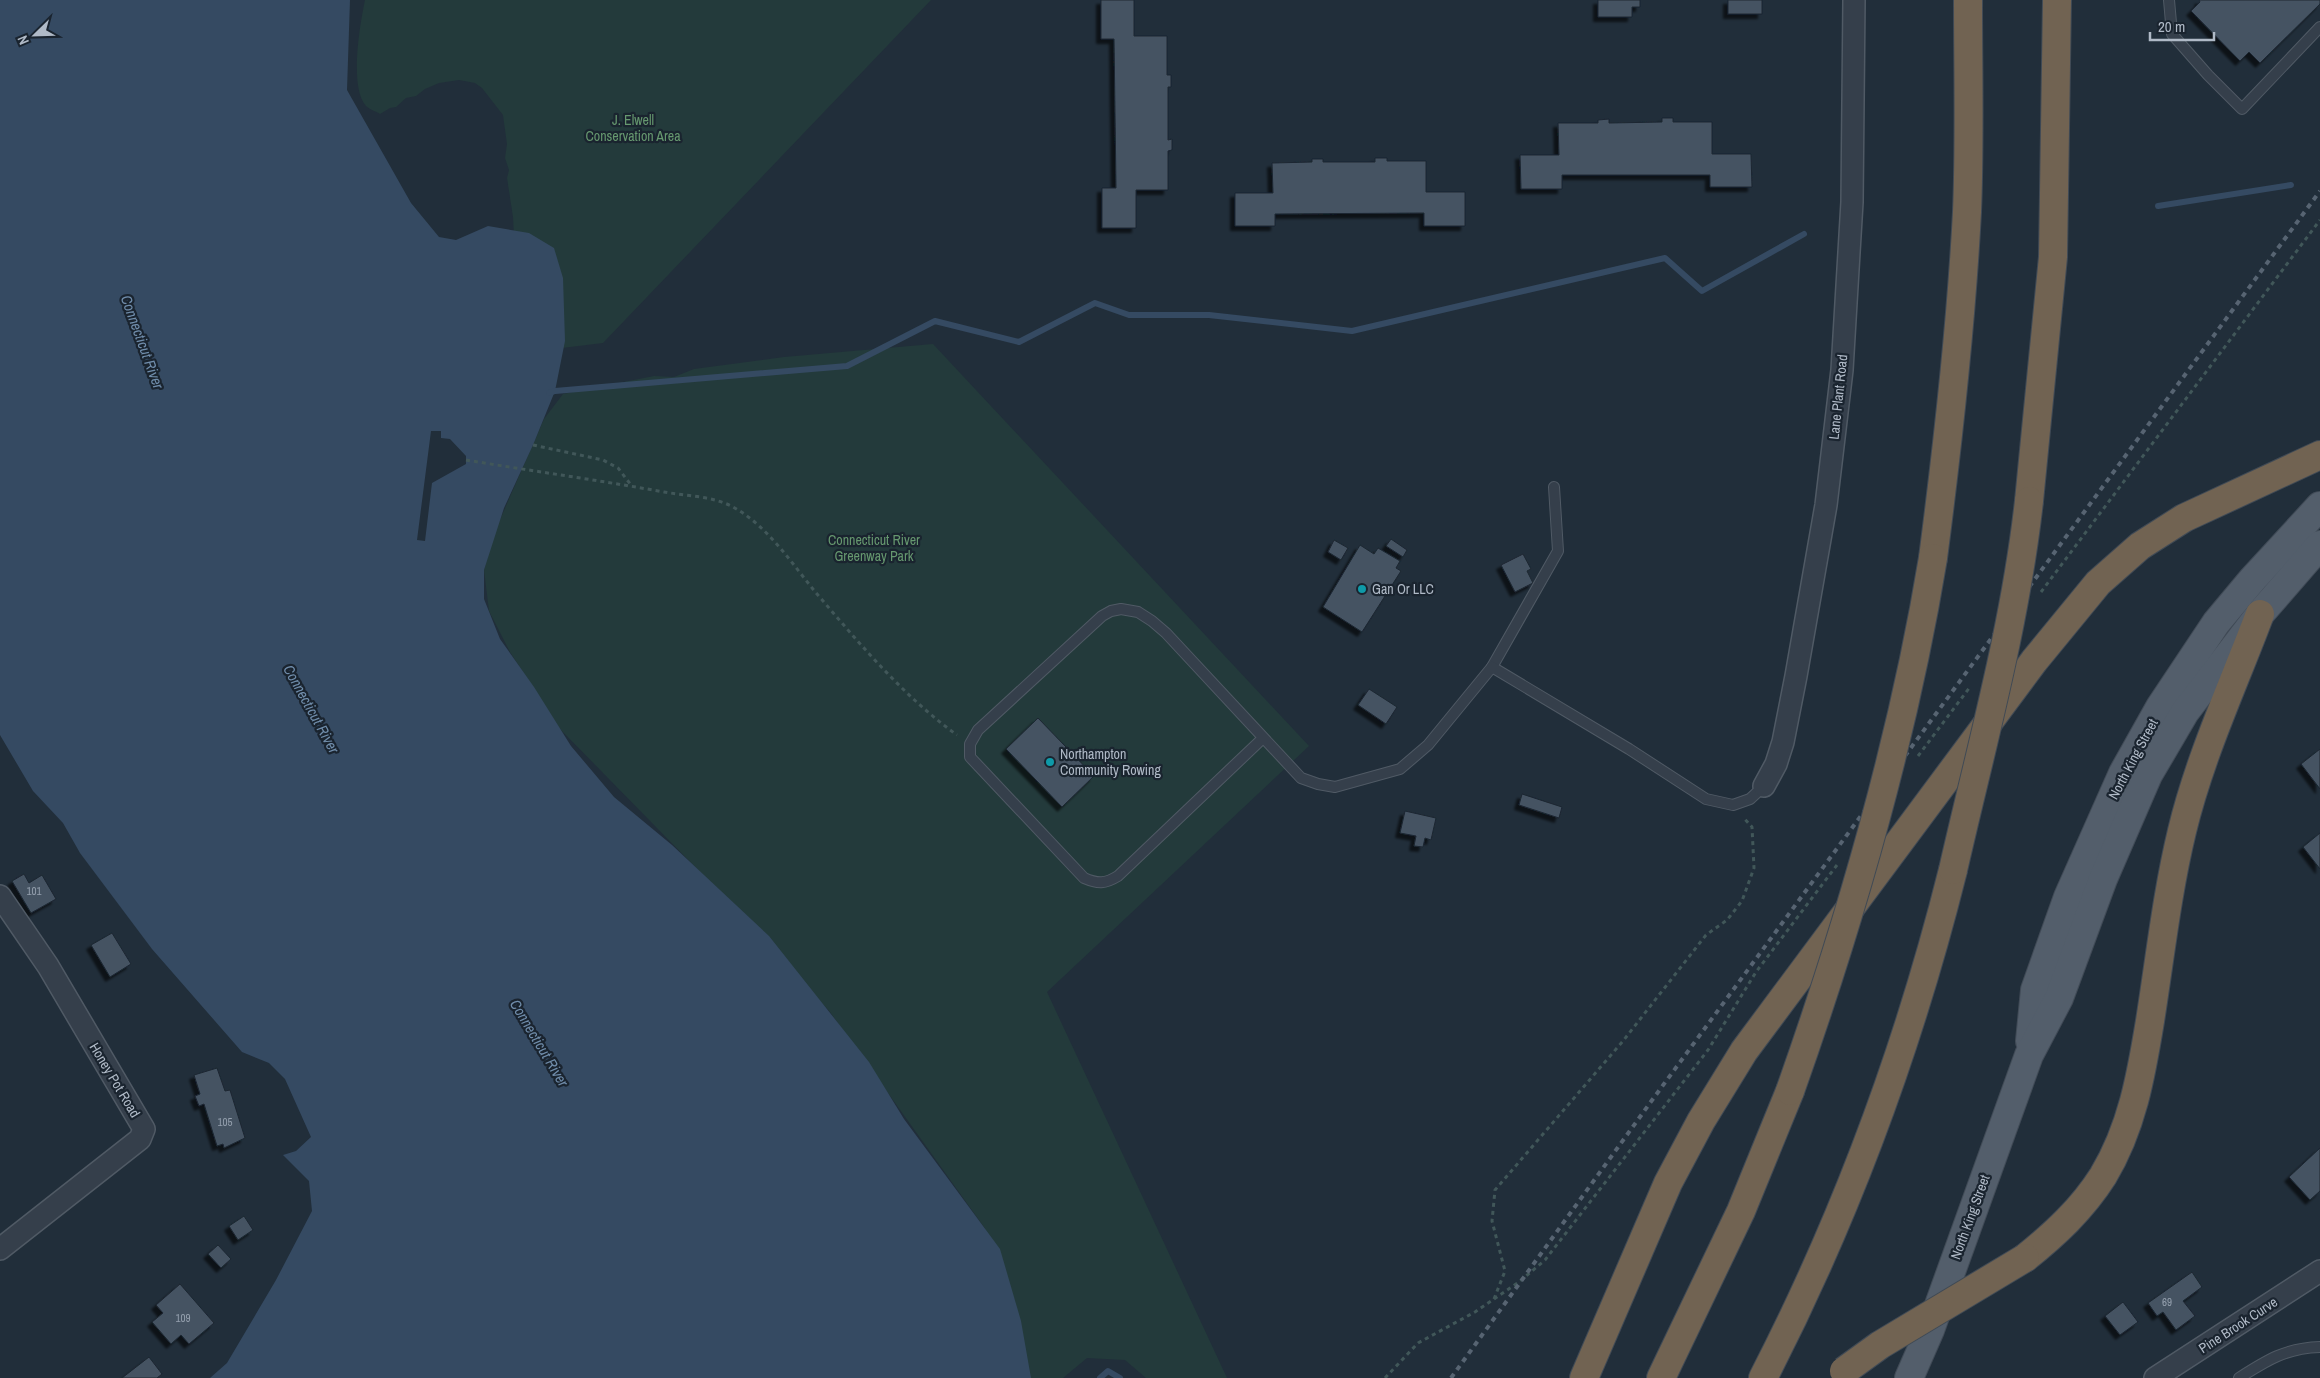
<svg xmlns="http://www.w3.org/2000/svg" width="2320" height="1378" font-family="'Archivo Narrow',sans-serif">
<style>
.green{fill:#233a3b}
.water{fill:#354a62}
.pier{fill:#212e3a}
.lines{fill:none;stroke-linecap:round;stroke-linejoin:round}
.stream{stroke:#354a62;stroke-width:6}
.building{fill:#445362;stroke:#1c2631;filter:url(#shadow)}
.lane-casing{stroke:#505a65;stroke-width:12}
.street-casing{stroke:#505a65;stroke-width:24}
.primary-casing{stroke:#414b57;stroke-width:30}
.highway-casing{stroke:#404a55;stroke-width:30}
.path{stroke:#415759;stroke-width:3;stroke-dasharray:4 4;stroke-linecap:butt}
.lane{stroke:#353f4b;stroke-width:10}
.street{stroke:#353f4b;stroke-width:21}
.primary{stroke:#535e6b;stroke-width:28}
.highway{stroke:#716352;stroke-width:28}
.rail{stroke:#576472;stroke-width:4;stroke-dasharray:5 5;stroke-linecap:butt}
.highway-bridge-casing{stroke:#404a55;stroke-width:30;stroke-linecap:butt}
.highway-bridge{stroke:#716352;stroke-width:28}
.culture-dot{fill:#0f9aa8;stroke:#1a242f;stroke-width:2}
.labels{text-anchor:middle;stroke-width:4.5;stroke-linejoin:round;paint-order:stroke}
.number-label{font-size:11px;fill:#95a0ae}
.park-label{font-size:14px;fill:#66986f;stroke:#1a242f}
.street-label{font-size:14px;fill:#b0bac7;stroke:#1a242f}
.poi-label{font-size:14px;fill:#b0bac7;stroke:#1a242f;text-anchor:start}
.water-label{font-size:15px;font-style:italic;fill:#708dab;stroke:#1a242f}
</style>
<defs>
<filter id="shadow"><feDropShadow dx="-4.5" dy="4.5" stdDeviation="1" flood-color="#0009"/></filter>
</defs>
<rect width="100%" height="100%" fill="#212e3a"/>
<g class="green">
<path d="M365,0H931L603,343L504,355L514,236L513,217L507,178L509,170L505,158L507,144L503,115L482,88L475,83L459,80L439,83L425,89L416,96L406,98L396,107L390,108L380,114C376,111 370,110 366,106C349,87 360,24 365,0Z"/>
<path d="M933,344L1309,746L1047,992L1227,1378H1146L1125,1360L1087,1358L1063,1378H1020L1015,1301L984,1227L830,1012L703,875L560,729L510,652L489,611L484,570L495,531L544,419L563,394L654,376L674,377L694,369L784,357Z"/>
</g>
<path class="water" d="M0,0H350L347,90L411,203L439,237L456,240L488,226L529,233L554,248L563,278L565,341L555,391L533,445L504,508L484,570V599L500,639L534,687L571,746L614,797L672,845L769,936L869,1062L904,1119L1000,1249L1021,1321L1031,1378H210L227,1363L276,1280L312,1211L309,1181L283,1155L296,1151L311,1137L285,1079L269,1063L242,1052L152,949L80,853L63,823L33,791L0,735Z"/>
<path class="pier" d="M431,431H441V438L450,439L466,456V464L432,483L425,541L417,540Z"/>
<g class="lines">
<g class="stream">
<path d="M2158,206L2291,185"/>
<path d="M549,393L555,391L847,366L935,321L1019,342L1095,303L1129,315H1209L1352,331L1665,258L1702,291L1804,234"/>
<path d="M1100,1378L1108,1371L1120,1378"/>
</g>
</g>
<g class="building">
<path d="M1101,0H1134V36H1167V75H1171V87H1168V140L1172,139V150L1168,151V190H1136V228H1102V188H1116L1114,39H1101Z"/>
<path d="M1598,0H1640V7H1632V17H1598Z"/>
<rect x="1728" y="0" width="34" height="14"/>
<path d="M2199,0H2320V4L2260,63L2249,52L2240,61L2191,11L2200,2Z"/>
<path d="M1662,118H1673V122H1712V154H1751L1752,187H1710V175H1562V189H1521L1520,155H1559L1558,123H1598V120L1609,119V123L1662,122Z"/>
<path d="M1375,158H1387V161H1426V192H1465V226H1424V213L1275,214V226H1235V193H1273L1272,163L1312,162V159H1323V162H1375Z"/>
<path d="M1391,539L1407,550L1403,557L1386,546Z"/>
<path d="M1334,540L1348,548L1341,560L1328,552Z"/>
<path d="M1360,545L1374,554L1378,548L1400,561L1396,568L1401,571L1362,632L1323,607Z"/>
<path d="M1523,554L1531,569L1527,571L1533,583L1515,592L1501,565Z"/>
<path d="M1369,689L1397,707L1386,724L1358,705Z"/>
<path d="M1038,718L1094,776L1062,807L1006,749Z"/>
<path d="M2320,749V789L2301,764Z"/>
<path d="M1522,794L1562,807L1559,818L1519,805Z"/>
<path d="M1405,811L1436,818L1431,840L1425,838L1423,847L1414,846L1416,836L1400,833Z"/>
<path d="M2320,833V869L2303,847Z"/>
<path d="M24,874L29,883L42,875L56,899L31,913L12,881Z"/>
<path d="M112,933L131,964L110,977L91,945Z"/>
<path d="M217,1068L225,1091L230,1090L245,1138L224,1148L223,1144L217,1146L204,1104L199,1106L195,1096L200,1094L194,1075Z"/>
<path d="M2320,1148V1191L2310,1200L2289,1177Z"/>
<path d="M244,1216L253,1230L238,1240L229,1226Z"/>
<path d="M218,1245L231,1259L221,1268L208,1254Z"/>
<path d="M2192,1272L2202,1287L2183,1301L2195,1316L2176,1330L2163,1312L2157,1316L2148,1303Z"/>
<path d="M180,1284L214,1323L189,1344L181,1335L171,1344L152,1322L163,1313L156,1305Z"/>
<path d="M2123,1302L2138,1322L2120,1335L2105,1316Z"/>
<path d="M149,1357L162,1374L157,1378H122Z"/>
</g>
<g class="lines">
<g class="lane-casing">
<g id="lane">
<path d="M2169,0L2172,34L2208,75L2242,109L2320,27"/>
<path d="M1492,667L1558,551L1554,487"/>
<path d="M1262,739L1118,876C1105,884 1098,884 1084,878L970,757V744L978,730L1102,616L1111,611L1121,609L1138,612L1152,621L1166,633L1301,778L1318,784L1335,787L1400,769L1428,745L1492,667L1629,749L1706,799L1733,805L1750,799L1764,786"/>
<path d="M2239,1378C2267,1360 2286,1348 2320,1347"/>
</g>
</g>
<g class="street-casing">
<g id="street">
<path d="M1764,786L1776,764L1783,742L1796,676L1826,505L1842,370L1852,202L1854,0"/>
<path d="M0,896L48,966L144,1129L140,1139L0,1249"/>
<path d="M2155,1378L2320,1271"/>
</g>
</g>
<g class="primary-casing">
<g id="primary">
<path d="M2030,1041L2035,990L2068,897L2123,773L2160,707L2216,623L2252,580L2320,506"/>
<path d="M1909,1378L1930,1330L2029,1055L2059,998L2103,879L2148,775L2185,712L2260,614L2320,545"/>
</g>
</g>
<g class="highway-casing">
<g id="highway">
<path d="M2029,501L2053,257L2057,0"/>
<path d="M1933,558C1948,443 1961,327 1967,212C1970,141 1968,70 1968,0"/>
<path d="M2025,1258C2055,1234 2082,1209 2103,1176C2132,1128 2141,1076 2150,1021C2160,958 2167,893 2182,831C2200,756 2233,686 2260,614"/>
<path d="M1584,1378L1668,1183L1701,1121L1744,1051L2034,661L2098,583L2140,546L2184,518L2320,455"/>
<path d="M1661,1378L1741,1211L1790,1091"/>
<path d="M1763,1378C1846,1217 1909,1046 1953,870"/>
</g>
</g>
<g class="path">
<path d="M533,445L603,460L618,468L631,485"/>
<path d="M466,460C532,471 598,480 664,492C687,496 713,496 733,507C768,526 792,564 817,594C860,644 903,696 957,735"/>
<path d="M2041,592L2320,220"/>
<path d="M1918,756L1970,687"/>
<path d="M1494,1299L1505,1271L1492,1221L1495,1190L1623,1041L1706,935L1727,920L1742,901L1754,868L1752,827L1743,817"/>
<path d="M1385,1378L1418,1343L1475,1312L1519,1282L1545,1260L1708,1050L1756,972L1837,865"/>
</g>
<use href="#lane" class="lane"/>
<use href="#street" class="street"/>
<use href="#primary" class="primary"/>
<use href="#highway" class="highway"/>
<path class="rail" d="M1451,1378L1650,1103L2320,191"/>
<g class="highway-bridge-casing">
<g id="highway-bridge">
<path d="M1953,870C1981,747 2015,627 2029,501"/>
<path d="M1790,1091C1852,916 1903,740 1933,558"/>
<path d="M1844,1371L1880,1345L2025,1258"/>
</g>
</g>
<use href="#highway-bridge" class="highway-bridge"/>
</g>
<g class="culture-dot">
<circle cx="1362" cy="589" r="5"/>
<circle cx="1050" cy="762" r="5"/>
</g>
<g class="labels">
<g class="number-label">
<text x="34" y="895">101</text>
<text x="225" y="1126">105</text>
<text x="2167" y="1306">69</text>
<text x="183" y="1322">109</text>
</g>
<g class="park-label">
<text x="633" y="125">J. Elwell<tspan x="633" dy="16">Conservation Area</tspan></text>
<text x="874" y="545">Connecticut River<tspan x="874" dy="16">Greenway Park</tspan></text>
</g>
<g class="street-label">
<text transform="translate(1838 397) rotate(-84)" y="5">Lane Plant Road</text>
<text transform="translate(2133 759) rotate(-62)" y="5">North King Street</text>
<text transform="translate(115 1080) rotate(59)" y="5">Honey Pot Road</text>
<text transform="translate(1970 1217) rotate(-70)" y="5">North King Street</text>
<text transform="translate(2238 1325) rotate(-33)" y="5">Pine Brook Curve</text>
</g>
<g class="poi-label">
<text x="1372" y="594">Gan Or LLC</text>
<text x="1060" y="759">Northampton<tspan x="1060" dy="16">Community Rowing</tspan></text>
</g>
<g class="water-label">
<text transform="translate(142 342) rotate(70)" y="5">Connecticut River</text>
<text transform="translate(311 709) rotate(61)" y="5">Connecticut River</text>
<text transform="translate(539 1043) rotate(59)" y="5">Connecticut River</text>
</g>
</g>
<g transform="translate(35 35) rotate(247)" stroke="#1a242f" stroke-width="4" paint-order="stroke">
<path d="M0-4L9 19L0 12L-9 19Z" fill="#b0bac7"/>
<text y="-8" font-size="14" font-weight="bold" text-anchor="middle" fill="#b0bac7">N</text>
</g>
<path d="M2150 32v8h64v-8" fill="none" stroke="#b0bac7" stroke-width="2.5"/>
<text x="2158" y="32" font-size="15" fill="#b0bac7" stroke="#1a242f" stroke-width="4" paint-order="stroke">20 m</text>
</svg>
